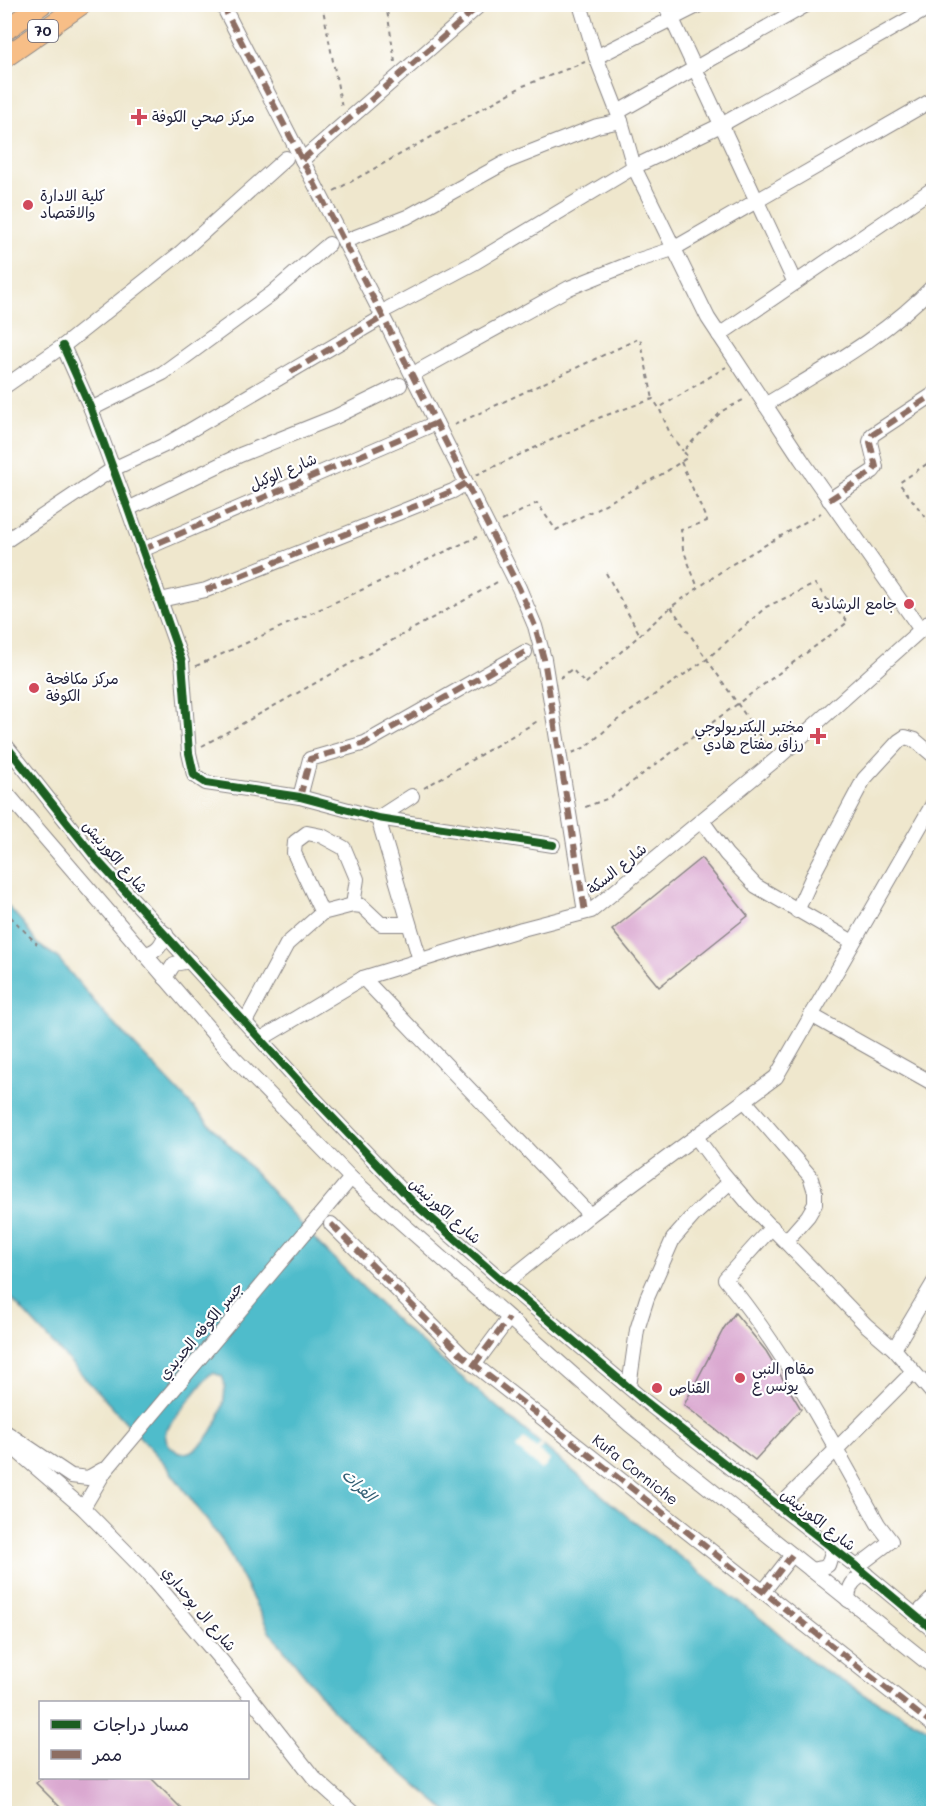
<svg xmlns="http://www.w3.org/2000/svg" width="938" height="1818" font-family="Mali,'Playpen Sans Arabic',sans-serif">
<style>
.water{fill:#50bccb;stroke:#396f83;stroke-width:1.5;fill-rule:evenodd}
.pier{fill:#efe7cd}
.building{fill:#daa8d0}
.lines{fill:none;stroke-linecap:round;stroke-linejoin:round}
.minor-casing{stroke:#888484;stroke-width:16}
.highway-casing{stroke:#888484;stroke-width:22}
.path{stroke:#888484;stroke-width:2;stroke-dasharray:4.5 4.5;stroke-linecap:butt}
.minor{stroke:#fff;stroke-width:14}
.highway{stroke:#f7be87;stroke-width:20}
.quiet{stroke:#8d6e63;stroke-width:6;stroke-dasharray:12 6;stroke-linecap:butt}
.cycleway-casing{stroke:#fff;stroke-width:11}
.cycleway{stroke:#1b5e20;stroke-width:8}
.poi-dot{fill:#d1495b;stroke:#fff;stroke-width:2}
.labels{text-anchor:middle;stroke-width:4.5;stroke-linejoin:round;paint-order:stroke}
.shield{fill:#fff;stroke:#646476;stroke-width:1.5}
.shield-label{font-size:14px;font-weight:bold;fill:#22223b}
.poi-label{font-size:15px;fill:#22223b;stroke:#fff;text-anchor:start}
.street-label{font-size:15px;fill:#22223b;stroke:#fff}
.water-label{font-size:16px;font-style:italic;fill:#346075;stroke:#fff}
</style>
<rect width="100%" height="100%" fill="#fff"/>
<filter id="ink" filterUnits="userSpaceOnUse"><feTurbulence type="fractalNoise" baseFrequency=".0167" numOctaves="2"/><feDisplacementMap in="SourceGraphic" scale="12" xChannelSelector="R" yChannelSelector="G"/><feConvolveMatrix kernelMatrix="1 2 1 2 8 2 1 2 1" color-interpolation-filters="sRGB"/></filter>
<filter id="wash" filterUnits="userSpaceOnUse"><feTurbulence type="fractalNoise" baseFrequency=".008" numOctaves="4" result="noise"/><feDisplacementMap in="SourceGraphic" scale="24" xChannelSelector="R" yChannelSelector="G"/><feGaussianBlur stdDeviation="1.35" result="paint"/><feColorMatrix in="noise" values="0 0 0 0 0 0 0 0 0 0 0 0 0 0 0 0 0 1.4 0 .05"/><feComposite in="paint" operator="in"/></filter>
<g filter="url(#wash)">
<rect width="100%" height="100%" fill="#efe7cd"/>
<path class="water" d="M4,902L24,924L37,944L57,957L104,1013L235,1151L318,1243L400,1324L440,1359L629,1518L769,1625L812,1663L867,1696L933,1731V1813H449L365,1741L332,1709L270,1632L223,1542L164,1463L5,1292ZM213,1373L222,1376C233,1399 208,1457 179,1453C170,1447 163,1441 166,1430L209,1375Z"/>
<path class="pier" d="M524,1439L536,1449L541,1444L544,1446L539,1452L550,1460L542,1470L516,1448Z"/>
<g id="blocks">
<g class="building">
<path d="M701,858L748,916L659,987L612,930Z"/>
<path d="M735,1313L766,1351L801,1409L755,1460L684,1405L724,1328Z"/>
<path d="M42,1778H151L187,1814H67L36,1783Z"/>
</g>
</g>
</g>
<g filter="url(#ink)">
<use href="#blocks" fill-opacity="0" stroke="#888484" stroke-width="1.5"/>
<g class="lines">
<g class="minor-casing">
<g id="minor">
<path d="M222,4L383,317L519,588L535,626L544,659L585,912"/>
<path d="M580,4L596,57L621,121L634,167L708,318L801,459L921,630"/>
<path d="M665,4L795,283"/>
<path d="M596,57L701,4"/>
<path d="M618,112L808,4"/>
<path d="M302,160L481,4"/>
<path d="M353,238L407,217L508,161L597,126L621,121"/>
<path d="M389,308L474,263L634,167L721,125L934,5"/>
<path d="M719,335L934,188"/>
<path d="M63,346L91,409L128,509L182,662L189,753L194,775L206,783L300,797L378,818L553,845"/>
<path d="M420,370L569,288L639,260L673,249L934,99"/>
<path d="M4,387L63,346L179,254L286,158"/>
<path d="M765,405C824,369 886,336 934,285"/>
<path d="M91,409L163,373L271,294L329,244"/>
<path d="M829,500L873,471L876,467L870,442L872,435L934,394"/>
<path d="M128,509L240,455L335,417L400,385"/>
<path d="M4,542L113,469L167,444L383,317"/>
<path d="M142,550L436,423"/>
<path d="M160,600L206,590L453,491L466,483"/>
<path d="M4,743L97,860L312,1096L414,1203L505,1283L646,1402L857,1567L934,1631"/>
<path d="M4,790L235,1059L351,1178L630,1425L934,1668"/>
<path d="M412,796L378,818L420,960"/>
<path d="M300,797L310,759L365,743L525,652"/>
<path d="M703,822L726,854L756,886L853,942"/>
<path d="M797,911L815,871L864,779L899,741L905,737L915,740L934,756"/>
<path d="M322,913L294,853L295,842L307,833L322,836L344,848L357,879L353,905"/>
<path d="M144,954C157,952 161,946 166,934"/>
<path d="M165,978L174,964L190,961"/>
<path d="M363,978L590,1215"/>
<path d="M811,1015L934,1084"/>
<path d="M245,1022L287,944L322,913L353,905L362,906L381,924H409"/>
<path d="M261,1039L363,978L522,929L591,911L780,756L934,618"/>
<path d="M745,1101L810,1176L815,1192V1204L808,1216L786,1241"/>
<path d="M696,1137L722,1172L749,1204L866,1325L894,1349L934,1395"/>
<path d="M331,1224L462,1355L934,1726"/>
<path d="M772,1227L725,1279C787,1354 831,1440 878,1524L891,1541L857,1567"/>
<path d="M505,1283L590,1215L776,1077L934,802"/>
<path d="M894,1349L934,1282"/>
<path d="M474,1365L509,1318"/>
<path d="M629,1387L637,1330L647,1298L673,1239L695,1214L730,1182"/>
<path d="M4,1431L71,1476L88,1478L102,1470"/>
<path d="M4,1440L83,1508L147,1573L226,1666L314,1778L354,1814"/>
<path d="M779,1507L913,1372"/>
<path d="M83,1508L105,1471L351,1178"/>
<path d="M811,1570L823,1568L828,1565L833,1549"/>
<path d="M763,1592L792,1555"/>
<path d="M848,1600C849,1586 852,1580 866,1574"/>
<path d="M915,1616L934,1597"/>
</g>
</g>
<g class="highway-casing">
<g id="highway">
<path d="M4,31L42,4"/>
<path d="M4,58L82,4"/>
</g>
</g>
<g class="path">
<path d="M322,4L342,108"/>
<path d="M386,4L395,62"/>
<path d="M334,191L523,86L585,62"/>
<path d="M660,410L671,436L683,451"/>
<path d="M454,425L640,338L653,399"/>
<path d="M934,459L899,483L934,528"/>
<path d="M681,462L707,521L681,530L683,549L698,588"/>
<path d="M476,475L601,417L653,399L659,408L726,367"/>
<path d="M502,521L537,503L556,530L664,473L688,457L683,451L722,411L745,399"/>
<path d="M606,573L640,635"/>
<path d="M671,607L768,748"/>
<path d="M196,666L477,537"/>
<path d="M560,678L572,669L585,684L671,607L729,566L821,513"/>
<path d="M202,746L499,581"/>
<path d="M572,753L586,747L616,721L707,659L766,607L815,584L830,603L848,622L632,782L609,798L583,808"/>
<path d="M424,788L536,722L541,721"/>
<path d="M4,910L37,944"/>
</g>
<use href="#minor" class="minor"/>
<use href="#highway" class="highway"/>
<g class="quiet">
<path d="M222,4L383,317L519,588L535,626L544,659L585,912"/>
<path d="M302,160L481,4"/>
<path d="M291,372L383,317"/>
<path d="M829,500L873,471L876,467L870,442L872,435L934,394"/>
<path d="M142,550L436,423"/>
<path d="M206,590L453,491L466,483"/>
<path d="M300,797L310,759L365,743L525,652"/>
<path d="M331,1224L462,1355L934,1726"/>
<path d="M474,1365L509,1318"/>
<path d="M763,1592L792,1555"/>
</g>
<g class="cycleway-casing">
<g id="cycleway">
<path d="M63,346L91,409L128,509L182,662L189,753L194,775L206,783L300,797L378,818L553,845"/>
<path d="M4,743L97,860L312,1096L414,1203L505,1283L646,1402L857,1567L934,1631"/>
</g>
</g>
<use href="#cycleway" class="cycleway"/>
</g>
</g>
<g class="poi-dot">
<path d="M136 108h6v6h6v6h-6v6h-6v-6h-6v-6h6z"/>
<circle cx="28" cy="205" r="6"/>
<circle cx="909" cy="604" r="6"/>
<circle cx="34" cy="688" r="6"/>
<path d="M815 727h6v6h6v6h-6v6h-6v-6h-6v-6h6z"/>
<circle cx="740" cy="1378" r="6"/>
<circle cx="657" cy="1388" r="6"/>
</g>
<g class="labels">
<rect class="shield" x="28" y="20" width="30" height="22" rx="4.5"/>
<g class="shield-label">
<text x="43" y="36">70</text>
</g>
<g class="poi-label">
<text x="152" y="122">مركز صحي الكوفة</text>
<text x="40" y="201">كلية الادارة<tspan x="40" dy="17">والاقتصاد</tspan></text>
<text x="897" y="609" text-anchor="end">جامع الرشادية</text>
<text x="46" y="684">مركز مكافحة<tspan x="46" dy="17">الكوفة</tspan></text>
<text x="804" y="732" text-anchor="end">مختبر البكتريولوجي<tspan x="804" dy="17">رزاق مفتاح هادي</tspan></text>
<text x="752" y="1374">مقام النبي<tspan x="752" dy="17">يونس ع</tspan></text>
<text x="669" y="1393">القناص</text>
</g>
<g class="street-label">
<text transform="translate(283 472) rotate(-23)" y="5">شارع الوكيل</text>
<text transform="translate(115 857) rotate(49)" y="5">شارع الكورنيش</text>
<text transform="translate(617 869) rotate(-39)" y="5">شارع السكة</text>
<text transform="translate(445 1211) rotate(42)" y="5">شارع الكورنيش</text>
<text transform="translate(201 1331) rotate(-50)" y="5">جسر الکوفه الحديدي</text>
<text transform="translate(635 1470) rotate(38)" y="5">Kufa Corniche</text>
<text transform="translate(818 1520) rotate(38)" y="5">شارع الكورنيش</text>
<text transform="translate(199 1609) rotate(50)" y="5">شارع ال بوحداري</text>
</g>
<g class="water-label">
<text transform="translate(359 1485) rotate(44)" y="6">الفرات</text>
</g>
</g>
<rect width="938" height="1818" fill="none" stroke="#fff" stroke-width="24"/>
<rect x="39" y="1701" width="210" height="78" fill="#ffffff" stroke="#a7a7b1" stroke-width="1.5"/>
<rect x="51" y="1720" width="30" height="9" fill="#1b5e20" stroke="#a7a7b1" stroke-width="1.5"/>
<text x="93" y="1731" font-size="18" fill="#22223b">مسار دراجات</text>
<rect x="51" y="1750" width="30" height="9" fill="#8d6e63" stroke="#a7a7b1" stroke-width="1.5"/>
<text x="93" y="1761" font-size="18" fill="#22223b">ممر</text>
</svg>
